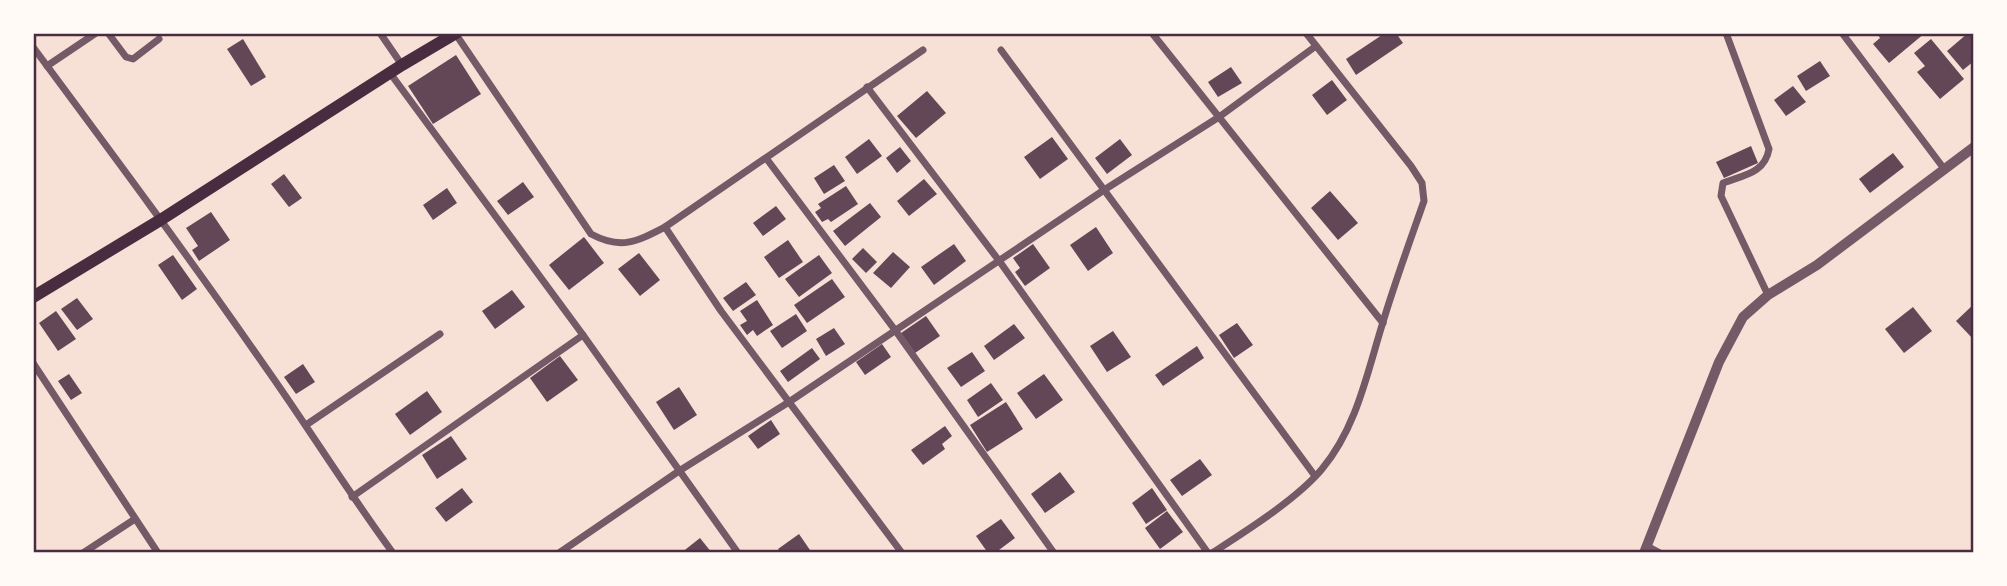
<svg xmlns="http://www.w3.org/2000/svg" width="2007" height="586" font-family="'Nunito Sans',sans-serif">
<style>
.building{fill:#644757}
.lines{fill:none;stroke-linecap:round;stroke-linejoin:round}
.minor{stroke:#755966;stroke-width:7}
.tertiary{stroke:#755966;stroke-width:10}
.secondary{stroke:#4a2c40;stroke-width:12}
.neatline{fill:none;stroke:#4a2c40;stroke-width:2.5}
</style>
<rect width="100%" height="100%" fill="#f7e1d7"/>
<g class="building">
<path d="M1385,33H1396L1403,43L1356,75L1346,59Z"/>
<path d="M1877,33H1925L1889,63L1873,44L1880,38Z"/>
<path d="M1968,33H1974V61L1963,70L1947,51Z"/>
<path d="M243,39L266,77L251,86L227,49Z"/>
<path d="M1931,39L1964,79L1940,99L1917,72L1925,66L1914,53Z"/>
<path d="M456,55L481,94L433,124L408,86Z"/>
<path d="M1820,61L1830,76L1806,91L1797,76Z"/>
<path d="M1231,67L1242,83L1218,97L1208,82Z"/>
<path d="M1332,80L1347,100L1327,115L1312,95Z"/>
<path d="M1793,86L1806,102L1786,116L1774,100Z"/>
<path d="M927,91L946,113L916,138L897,116Z"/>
<path d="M1052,137L1068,159L1040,179L1024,157Z"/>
<path d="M869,139L882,156L857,174L845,157Z"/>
<path d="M1120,139L1132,155L1107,174L1095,158Z"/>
<path d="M1751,146L1758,163L1724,178L1716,162Z"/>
<path d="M900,147L911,161L897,173L886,158Z"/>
<path d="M1893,153L1904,167L1870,193L1859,179Z"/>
<path d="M834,165L845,181L824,194L814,178Z"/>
<path d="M284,174L302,198L289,207L271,184Z"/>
<path d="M924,179L937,194L909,216L897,201Z"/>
<path d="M523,182L534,197L508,215L497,201Z"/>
<path d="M846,186L858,204L831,222L828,219L822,222L815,212L821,208L818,204Z"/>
<path d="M447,188L457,203L433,220L423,205Z"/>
<path d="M1330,191L1358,223L1338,240L1311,208Z"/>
<path d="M870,203L881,217L845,246L833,231Z"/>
<path d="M776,206L786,219L763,236L753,223Z"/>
<path d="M211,212L230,240L199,261L192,250L198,246L186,228Z"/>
<path d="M1096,227L1113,253L1088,271L1070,245Z"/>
<path d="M584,237L604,263L569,290L549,265Z"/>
<path d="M788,240L803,262L779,278L764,257Z"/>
<path d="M954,244L966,261L934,285L921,267Z"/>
<path d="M1033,244L1050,268L1025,286L1015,272L1020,268L1013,258Z"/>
<path d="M863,248L877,262L866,273L852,259Z"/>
<path d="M893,252L910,267L891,288L873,273Z"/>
<path d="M639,253L660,280L640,296L618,269Z"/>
<path d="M173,255L197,289L182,300L158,265Z"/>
<path d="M819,255L832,273L799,297L785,279Z"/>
<path d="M832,279L845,297L807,323L794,305Z"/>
<path d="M746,282L756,295L733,311L723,298Z"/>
<path d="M512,290L525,307L495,329L482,311Z"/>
<path d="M77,298L93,319L77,330L61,309Z"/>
<path d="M757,300L773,325L757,336L753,330L747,335L740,325L747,321L740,311Z"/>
<path d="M1974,304V340L1956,321Z"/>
<path d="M1913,307L1932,331L1904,353L1885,329Z"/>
<path d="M56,311L76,339L58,351L39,323Z"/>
<path d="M796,314L807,331L782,348L770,331Z"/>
<path d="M926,316L940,336L915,353L901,333Z"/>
<path d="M1237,323L1253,345L1234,358L1219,335Z"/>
<path d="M1014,324L1025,338L994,360L984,346Z"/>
<path d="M834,328L845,344L826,356L816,339Z"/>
<path d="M1113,331L1131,357L1107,372L1090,346Z"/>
<path d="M882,344L891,357L865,375L856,362Z"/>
<path d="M1197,346L1204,358L1163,386L1155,375Z"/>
<path d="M812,348L820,359L788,382L780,371Z"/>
<path d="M972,352L985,371L961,387L947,368Z"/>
<path d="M560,356L578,380L547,402L530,378Z"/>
<path d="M303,364L315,382L296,394L284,377Z"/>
<path d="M69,374L82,393L71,400L58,381Z"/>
<path d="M1044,374L1063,400L1036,419L1017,393Z"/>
<path d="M991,383L1003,400L978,417L967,400Z"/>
<path d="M679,387L697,415L674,430L656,402Z"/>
<path d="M427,391L442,412L410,435L395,414Z"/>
<path d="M1006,402L1023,429L987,452L970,425Z"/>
<path d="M771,420L780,434L758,449L748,436Z"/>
<path d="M945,426L952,436L942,444L945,449L923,465L911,450Z"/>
<path d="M451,436L467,459L437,479L422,455Z"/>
<path d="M1200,459L1212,475L1182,496L1170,480Z"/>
<path d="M1060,472L1075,492L1045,513L1031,494Z"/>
<path d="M462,488L473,502L446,522L435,508Z"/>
<path d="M1152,488L1167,510L1146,524L1132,503Z"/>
<path d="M1167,511L1183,532L1160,549L1145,528Z"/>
<path d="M1001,519L1015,538L995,553H988L976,536Z"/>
<path d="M799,534L810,550L806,553H781L778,549Z"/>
<path d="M700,538L712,553H681Z"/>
</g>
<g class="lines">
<g class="minor">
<path d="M108,33L126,57L133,59L159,39"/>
<path d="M380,33L402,65"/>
<path d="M455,33L591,234C621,250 636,242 665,227L923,50"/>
<path d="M1152,33L1383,323"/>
<path d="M1726,33L1769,149C1765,173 1744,175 1723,183L1721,196L1768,295"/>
<path d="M1842,33L1945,170"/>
<path d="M33,47C111,152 189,257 264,365C308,427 348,492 393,553"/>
<path d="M1001,50L1315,476"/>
<path d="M47,66L96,33"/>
<path d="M390,73L583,335L738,553"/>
<path d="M867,87L1000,262L1208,553"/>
<path d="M766,158L895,330L1054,553"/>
<path d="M665,227L721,311L902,553"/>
<path d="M33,363L158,553"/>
<path d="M306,425L440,334"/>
<path d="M352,497L583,335"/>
<path d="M1647,546L1660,553"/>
<path d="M83,553L135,519"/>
<path d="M559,553L679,471L789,402L1104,190L1219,117L1316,46"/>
<path d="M1212,553C1246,531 1297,499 1322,469C1357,427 1367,373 1383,322C1395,282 1410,241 1424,201L1422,183L1411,166L1306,33"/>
</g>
<path class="tertiary" d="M1644,553L1719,362L1743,317L1768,295L1817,265L1974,147"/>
<path class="secondary" d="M33,297L162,219L402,65L456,33"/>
</g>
<rect width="2007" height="586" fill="none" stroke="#fffaf5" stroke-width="70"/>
<rect x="35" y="35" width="1937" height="516" class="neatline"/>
</svg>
